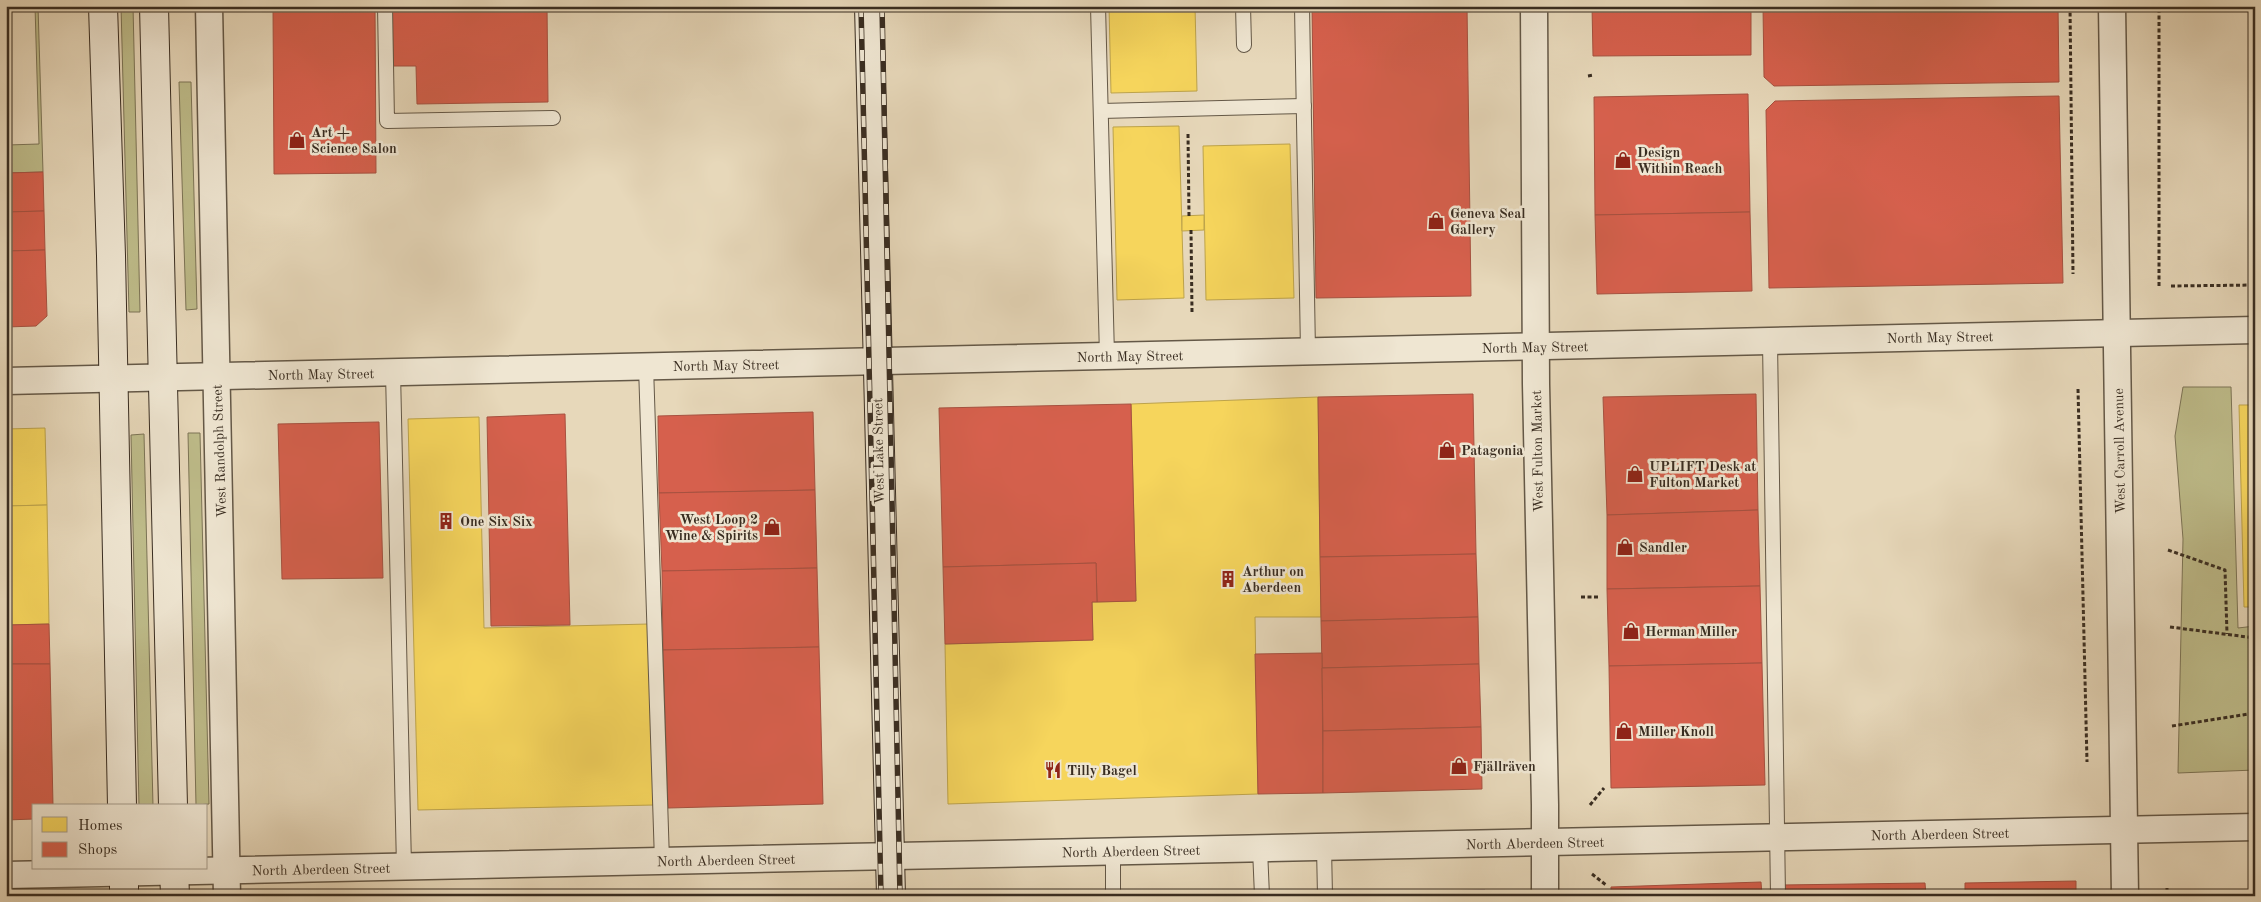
<svg xmlns="http://www.w3.org/2000/svg" width="2261" height="902" font-family="'Old Standard TT',serif">
<style>
.green{fill:#bebc8a;stroke:#7c7456}
.homes{fill:#f6d55c;stroke:#bda34a}
.shops{fill:#d6604d;stroke:#a75140}
.offices{fill:#9970ab;stroke:#7c5c82}
.lines{fill:none;stroke-linecap:round;stroke-linejoin:round}
.lane-casing{stroke:#645847;stroke-width:16}
.street-casing{stroke:#645847;stroke-width:29}
.secondary-casing{stroke:#392d21;stroke-width:30}
.path{stroke:#392d21;stroke-width:3;stroke-dasharray:4 2.5;stroke-linecap:butt}
.lane{stroke:#efe6d2;stroke-width:14}
.street{stroke:#efe6d2;stroke-width:26}
.secondary{stroke:#efe6d2;stroke-width:28}
.rail-casing{stroke:#392d21;stroke-width:5.5}
.rail{stroke:#efe6d2;stroke-width:4;stroke-dasharray:11;stroke-linecap:butt}
.labels{text-anchor:middle;stroke-width:5;stroke-linejoin:round;paint-order:stroke}
.poi-label{font-size:14px;font-weight:bold;fill:#392d21;stroke:#efe6d2;text-anchor:start}
.street-label{font-size:14px;fill:#392d21;stroke:#efe6d2}
</style>
<rect width="100%" height="100%" fill="#e7d8ba"/>
<filter id="stains"><feTurbulence type="fractalNoise" baseFrequency=".004" numOctaves="4"/><feColorMatrix values="0 0 0 0 .2 0 0 0 0 .09 0 0 0 0 .02 0 0 0 .5 -.17"/></filter>
<radialGradient id="worn" r=".72"><stop offset=".6" stop-color="#630" stop-opacity="0"/><stop offset="1" stop-color="#630" stop-opacity=".3"/></radialGradient>
<g class="green">
<path d="M35,6H38L43,172L6,173L7,145L39,144Z"/>
<path d="M121,6H133L140,312H129Z"/>
<path d="M179,82H191L197,309L186,310Z"/>
<path d="M2183,387H2231L2238,628L2255,626V770L2178,773L2183,539L2175,436Z"/>
<path d="M188,433H200L209,804L196,805Z"/>
<path d="M144,434L153,806H139L131,435Z"/>
</g>
<g class="homes">
<path d="M1109,6H1195L1197,91L1111,93Z"/>
<path d="M1179,126L1184,298L1117,300L1113,127Z"/>
<path d="M1290,144L1294,298L1206,300L1203,146Z"/>
<path d="M1204,215V230L1182,231V216Z"/>
<path d="M1318,397L1321,617H1255L1258,794L948,804L945,644L1093,640L1092,602L1136,601L1131,404Z"/>
<path d="M2239,405H2255V607H2244Z"/>
<path d="M479,417L484,628L649,624L654,805L418,810L408,419Z"/>
<path d="M45,428L47,505L6,506V429Z"/>
<path d="M47,505L49,624L6,625V506Z"/>
</g>
<g class="shops">
<path d="M273,6H375L376,173L274,174Z"/>
<path d="M392,6H547L548,102L417,104L416,66H393Z"/>
<path d="M1312,6H1467L1471,296L1316,298Z"/>
<path d="M1592,6H1751V55L1593,56Z"/>
<path d="M1763,6H2058L2059,82L1774,86L1764,77Z"/>
<path d="M1748,94L1750,212L1595,215L1594,97Z"/>
<path d="M2059,96L2063,283L1769,288L1766,110L1775,101Z"/>
<path d="M43,172L44,211L6,212V173Z"/>
<path d="M44,211L45,250L6,251V212Z"/>
<path d="M1750,212L1752,291L1597,294L1595,215Z"/>
<path d="M45,250L47,316L36,326L6,327V251Z"/>
<path d="M1473,394L1476,554L1320,557L1318,397Z"/>
<path d="M1756,394L1758,510L1607,515L1603,397Z"/>
<path d="M1131,404L1136,601L1097,602L1096,563L943,567L939,408Z"/>
<path d="M813,412L815,490L659,493L658,416Z"/>
<path d="M565,414L570,625L491,626L487,417Z"/>
<path d="M379,422L383,578L282,579L278,424Z"/>
<path d="M815,490L817,568L662,571L659,493Z"/>
<path d="M1758,510L1760,586L1607,589V515Z"/>
<path d="M1476,554L1478,617L1321,621L1320,557Z"/>
<path d="M1096,563L1097,602H1092L1093,640L945,644L943,567Z"/>
<path d="M817,568L819,647L663,650L662,571Z"/>
<path d="M1760,586L1762,663L1609,666L1607,589Z"/>
<path d="M1478,617L1479,664L1322,668L1321,621Z"/>
<path d="M49,624L50,664H6V625Z"/>
<path d="M819,647L823,804L668,808L663,650Z"/>
<path d="M1322,653L1323,793L1258,794L1255,654Z"/>
<path d="M1762,663L1765,785L1611,788L1609,666Z"/>
<path d="M6,664H50L53,806H34V819L6,820Z"/>
<path d="M1479,664L1481,727L1323,731L1322,668Z"/>
<path d="M1481,727L1482,789L1323,793V731Z"/>
<path d="M2076,881V896H1965V883Z"/>
<path d="M1761,882L1762,896H1611V887Z"/>
<path d="M1925,883L1926,896H1782V885Z"/>
</g>
<path class="offices" d="M1485,890V896H1333V893Z"/>
<g class="lines">
<g class="lane-casing">
<g id="lane">
<path d="M385,6L387,121L553,118"/>
<path d="M1098,6L1107,356"/>
<path d="M1243,6L1244,45"/>
<path d="M1302,6L1308,352"/>
<path d="M1101,111L1304,106"/>
<path d="M1770,341L1778,896"/>
<path d="M646,366L662,861"/>
<path d="M393,372L404,867"/>
<path d="M1324,847L1325,896"/>
<path d="M1260,849L1262,896"/>
<path d="M1113,852V896"/>
</g>
</g>
<g class="street-casing">
<g id="street">
<path d="M209,6L227,896"/>
<path d="M1534,6L1536,384L1545,805V896"/>
<path d="M2112,6L2125,896"/>
<path d="M6,381L2255,330"/>
<path d="M6,875L2255,827"/>
</g>
</g>
<g class="secondary-casing">
<g id="secondary">
<path d="M103,6L111,256L122,806"/>
<path d="M154,6L173,806"/>
<path d="M869,6L891,896"/>
<path d="M124,868V896"/>
<path d="M174,868L175,896"/>
</g>
</g>
<g class="path">
<path d="M2070,6L2073,274"/>
<path d="M1588,76L1594,75"/>
<path d="M1188,134L1189,216"/>
<path d="M1191,230L1192,312"/>
<path d="M2159,286V6"/>
<path d="M2171,286L2255,285"/>
<path d="M2078,389L2087,762"/>
<path d="M2168,550L2225,570L2227,634"/>
<path d="M1581,597H1599"/>
<path d="M2170,627L2255,638"/>
<path d="M2172,726L2255,713"/>
<path d="M1590,805L1604,788"/>
<path d="M1592,874L1606,885"/>
<path d="M2167,888V896"/>
</g>
<use href="#lane" class="lane"/>
<use href="#street" class="street"/>
<use href="#secondary" class="secondary"/>
<g class="rail-casing">
<g id="rail">
<path d="M861,6L881,896"/>
<path d="M882,6L900,896"/>
</g>
</g>
<use href="#rail" class="rail"/>
</g>
<defs>
<g id="shop-bare" transform="scale(1.35)"><path d="M-5-2.5h2.3a2.7 3.5 0 0 1 5.4 0H5L5.5 6h-11ZM-1.5-2.5h3a1.5 2.3 0 0 0-3 0Z" fill="#8f2418" stroke="#efe6d2" stroke-width="2.5" paint-order="stroke"/></g>
<g id="building-bare" transform="scale(1.35)"><path d="M-4-6H4V6H1V3H-1V6H-4ZM-2.5-4.3h1.7v1.8h-1.7ZM.8-4.3h1.7v1.8H.8ZM-2.5-1h1.7V.8h-1.7ZM.8-1h1.7V.8H.8Z" fill="#8f2418" stroke="#efe6d2" stroke-width="2.5" paint-order="stroke"/></g>
<g id="restaurant-bare" transform="scale(1.35)"><path d="M-5-6h1v4h1v-4h1v4h1v-4h1v5L-1.5 .5V6h-2V.5L-5-1ZM5-6V6H3V1.5H1.5Q1.5-4 5-6Z" fill="#8f2418" stroke="#efe6d2" stroke-width="2.5" paint-order="stroke"/></g>
</defs>
<g fill-rule="evenodd">
<use href="#shop-bare" x="297" y="140"/>
<use href="#shop-bare" x="1623" y="160"/>
<use href="#shop-bare" x="1436" y="221"/>
<use href="#shop-bare" x="1447" y="450"/>
<use href="#shop-bare" x="1635" y="474"/>
<use href="#building-bare" x="446" y="521"/>
<use href="#shop-bare" x="772" y="527"/>
<use href="#shop-bare" x="1625" y="547"/>
<use href="#building-bare" x="1228" y="579"/>
<use href="#shop-bare" x="1631" y="631"/>
<use href="#shop-bare" x="1624" y="731"/>
<use href="#shop-bare" x="1459" y="766"/>
<use href="#restaurant-bare" x="1053" y="770"/>
</g>
<g class="labels">
<g class="poi-label">
<text x="311" y="137">Art +<tspan x="311" dy="16">Science Salon</tspan></text>
<text x="1637" y="157">Design<tspan x="1637" dy="16">Within Reach</tspan></text>
<text x="1450" y="218">Geneva Seal<tspan x="1450" dy="16">Gallery</tspan></text>
<text x="1461" y="455">Patagonia</text>
<text x="1649" y="471">UPLIFT Desk at<tspan x="1649" dy="16">Fulton Market</tspan></text>
<text x="758" y="524" text-anchor="end">West Loop 2<tspan x="758" dy="16">Wine &amp; Spirits</tspan></text>
<text x="460" y="526">One Six Six</text>
<text x="1639" y="552">Sandler</text>
<text x="1242" y="576">Arthur on<tspan x="1242" dy="16">Aberdeen</tspan></text>
<text x="1645" y="636">Herman Miller</text>
<text x="1638" y="736">Miller Knoll</text>
<text x="1473" y="771">Fjällräven</text>
<text x="1067" y="775">Tilly Bagel</text>
</g>
<g class="street-label">
<text transform="translate(1940 337) rotate(-1)" y="5">North May Street</text>
<text transform="translate(1535 347) rotate(-1)" y="5">North May Street</text>
<text transform="translate(1130 356) rotate(-1)" y="5">North May Street</text>
<text transform="translate(726 365) rotate(-1)" y="5">North May Street</text>
<text transform="translate(321 374) rotate(-1)" y="5">North May Street</text>
<text transform="translate(219 451) rotate(-92)" y="5">West Randolph Street</text>
<text transform="translate(878 451) rotate(-91)" y="5">West Lake Street</text>
<text transform="translate(1537 451) rotate(-91)" y="5">West Fulton Market</text>
<text transform="translate(2119 451) rotate(-91)" y="5">West Carroll Avenue</text>
<text transform="translate(1940 834) rotate(-1)" y="5">North Aberdeen Street</text>
<text transform="translate(1535 843) rotate(-1)" y="5">North Aberdeen Street</text>
<text transform="translate(1131 851) rotate(-1)" y="5">North Aberdeen Street</text>
<text transform="translate(726 860) rotate(-1)" y="5">North Aberdeen Street</text>
<text transform="translate(321 869) rotate(-1)" y="5">North Aberdeen Street</text>
</g>
</g>
<rect width="2261" height="902" fill="none" stroke="#e7d8ba" stroke-width="25"/>
<rect x="8" y="8" width="2246" height="887" fill="none" stroke="#392d21" stroke-width="2.5"/>
<rect x="12" y="12" width="2236" height="877" fill="none" stroke="#392d21"/>
<rect x="32" y="804" width="175" height="65" fill="#efe6d2" stroke="#a69c8b"/>
<rect x="42" y="817" width="25" height="15" fill="#f6d55c" stroke="#a69c8b"/>
<text x="78" y="830" font-size="15" fill="#392d21">Homes</text>
<rect x="42" y="842" width="25" height="15" fill="#d6604d" stroke="#a69c8b"/>
<text x="78" y="854" font-size="15" fill="#392d21">Shops</text>
<rect width="100%" height="100%" filter="url(#stains)"/>
<rect width="100%" height="100%" fill="url(#worn)"/>
</svg>
